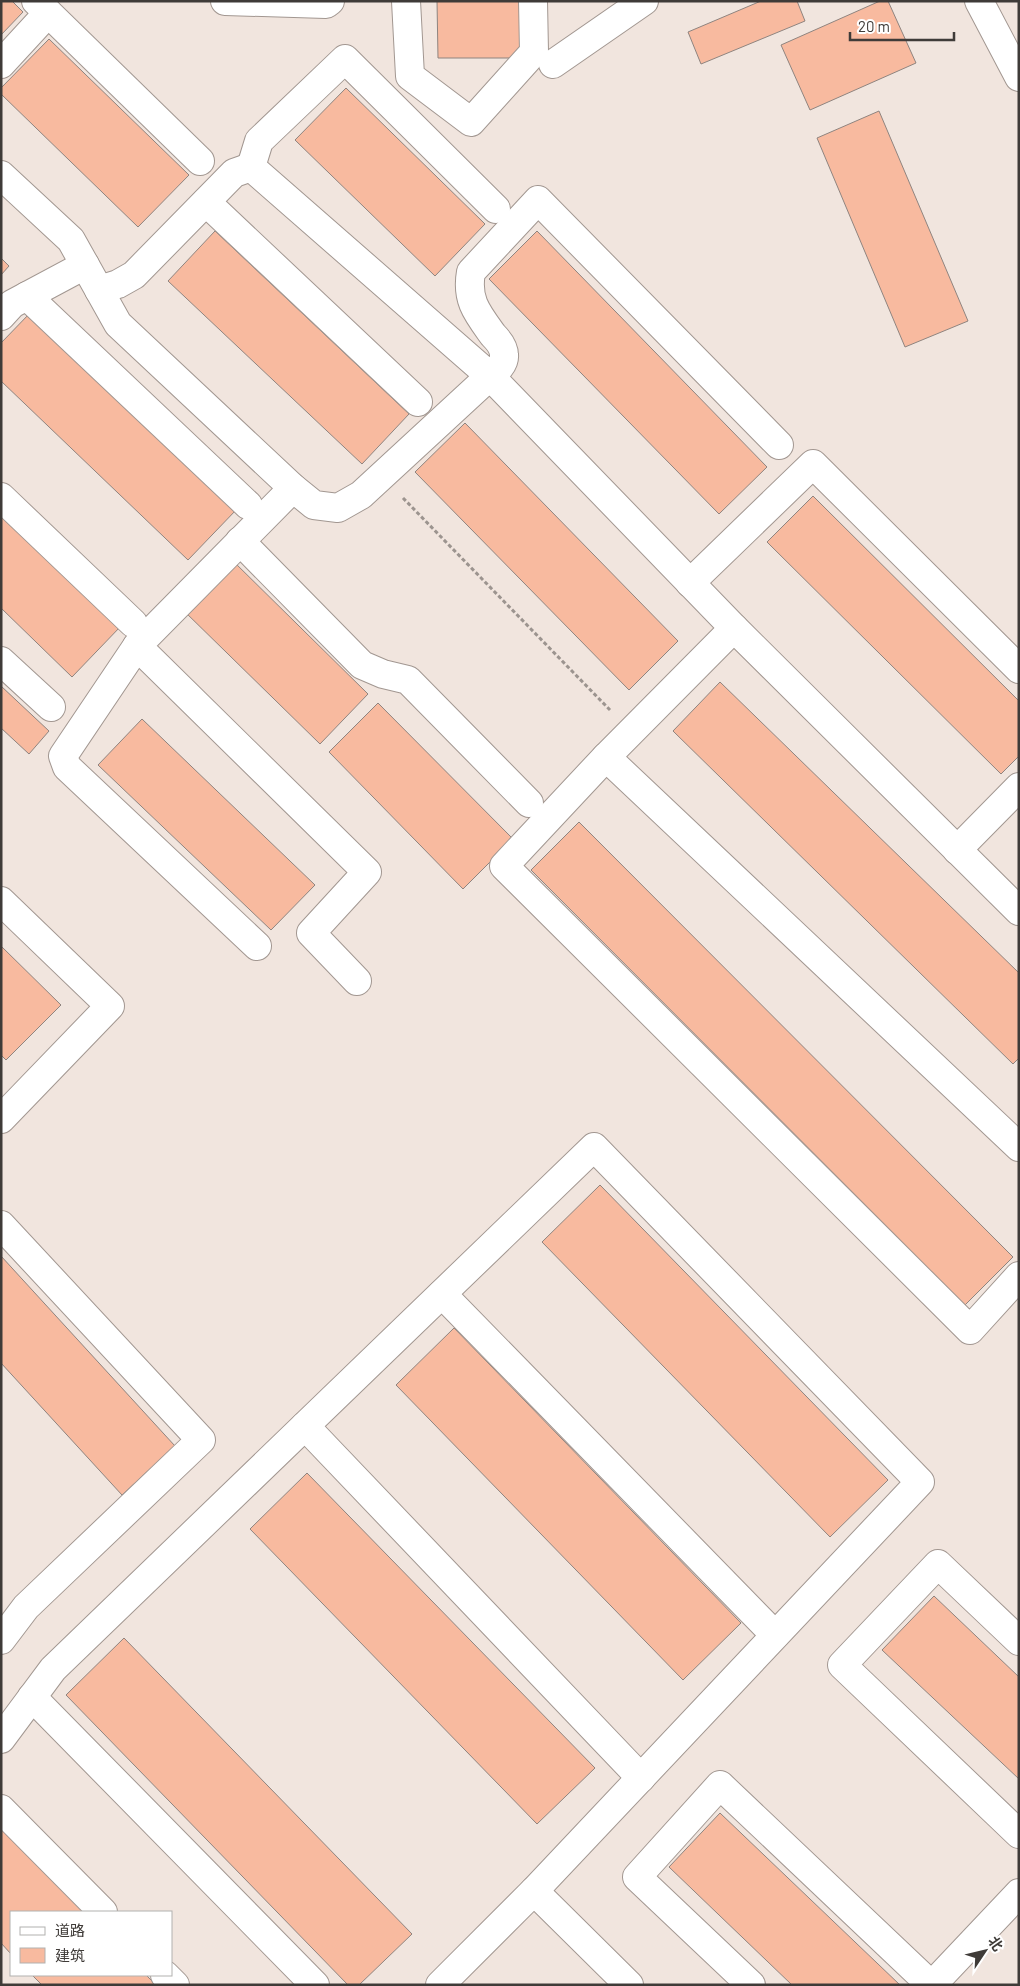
<svg xmlns="http://www.w3.org/2000/svg" width="1020" height="1986" font-family="Barlow,'Noto Sans SC',sans-serif">
<style>
.building{fill:#f8ba9f;stroke:#8f847f}
.lines{fill:none;stroke-linecap:round;stroke-linejoin:round}
.minor-casing{stroke:#a29791;stroke-width:30}
.path{stroke:#9c948f;stroke-width:3;stroke-dasharray:4 2.5;stroke-linecap:butt}
.minor{stroke:#fff;stroke-width:28}
</style>
<rect width="100%" height="100%" fill="#f1e5de"/>
<g class="building">
<path d="M1,1H12L23,12L1,35Z"/>
<path d="M437,1H520L521,58H438Z"/>
<path d="M761,1H797L805,21L701,64L688,32Z"/>
<path d="M880,1H888L916,63L810,110L781,45Z"/>
<path d="M49,39L189,175L138,227L1,94V88Z"/>
<path d="M346,88L485,224L435,276L295,140Z"/>
<path d="M879,111L968,321L905,347L817,138Z"/>
<path d="M215,231L409,414L362,464L168,281Z"/>
<path d="M537,231L767,467L719,514L489,279Z"/>
<path d="M1,258L9,266L1,275Z"/>
<path d="M31,312L237,509L188,560L1,381V343Z"/>
<path d="M465,423L678,641L629,690L415,472Z"/>
<path d="M813,496L1019,701V756L1001,774L767,542Z"/>
<path d="M1,511L121,626L72,677L1,608Z"/>
<path d="M231,559L368,694L320,744L182,609Z"/>
<path d="M720,682L1019,973V1058L1013,1064L673,731Z"/>
<path d="M1,686L49,731L29,754L1,728Z"/>
<path d="M378,703L513,839L463,889L329,752Z"/>
<path d="M142,719L315,885L271,930L98,765Z"/>
<path d="M579,822L1013,1257L965,1305L531,870Z"/>
<path d="M1,946L61,1005L6,1060L1,1055Z"/>
<path d="M600,1185L888,1480L830,1537L542,1242Z"/>
<path d="M1,1256L175,1446L122,1495L1,1363Z"/>
<path d="M454,1328L741,1623L683,1680L396,1385Z"/>
<path d="M307,1473L595,1768L537,1824L250,1529Z"/>
<path d="M934,1596L1019,1677V1779L882,1650Z"/>
<path d="M124,1638L412,1934L359,1985H348L66,1695Z"/>
<path d="M720,1813L900,1985H792L669,1867Z"/>
<path d="M1,1827L85,1912H11V1954L1,1943Z"/>
<path d="M32,1975H146L156,1985H42Z"/>
</g>
<g class="lines">
<g class="minor-casing">
<g id="minor">
<path d="M36,1L200,161"/>
<path d="M225,1L326,4L330,1"/>
<path d="M406,1L410,76L471,122L534,52L533,1"/>
<path d="M979,1L1019,77"/>
<path d="M1,64L48,13"/>
<path d="M553,64L644,1"/>
<path d="M251,167L259,141L345,59L496,209"/>
<path d="M1,175L71,240L118,324L293,488L314,505L338,508L361,495L490,376L734,628L606,757L1019,1147"/>
<path d="M206,202L418,402"/>
<path d="M99,290L118,284L134,275L234,173L251,167L490,376C496,371 505,364 504,355C504,347 498,340 493,335C477,313 466,300 471,272L538,200L779,445"/>
<path d="M27,296L248,505"/>
<path d="M1,316L12,304L85,265"/>
<path d="M293,488L137,646L367,872L311,933L357,981"/>
<path d="M1,497L133,623"/>
<path d="M240,541L362,665L383,674L408,680L529,803"/>
<path d="M690,583L813,464L1019,669"/>
<path d="M734,628L1019,911"/>
<path d="M137,646L63,756L67,767L257,946"/>
<path d="M1,661L51,707"/>
<path d="M606,757L504,866L970,1330L1019,1276"/>
<path d="M957,850L1019,787"/>
<path d="M1,901L110,1006L1,1119"/>
<path d="M1,1225L201,1440L26,1607L1,1640"/>
<path d="M442,1294L775,1635"/>
<path d="M305,1426L641,1778"/>
<path d="M1019,1641L938,1564L842,1665L1019,1834"/>
<path d="M32,1697L315,1985"/>
<path d="M1,1739L53,1669L594,1147L920,1482L534,1891"/>
<path d="M1,1809L103,1912"/>
<path d="M165,1975L175,1985"/>
<path d="M440,1985L534,1891L629,1985"/>
<path d="M751,1985L637,1877L720,1785L931,1985"/>
<path d="M932,1985L1019,1893"/>
</g>
</g>
<path class="path" d="M403,498L610,710"/>
<use href="#minor" class="minor"/>
</g>
<rect width="1020" height="1986" fill="none" stroke="#3f3b38" stroke-width="5"/>
<rect x="10" y="1911" width="162" height="65" fill="#ffffff" stroke="#b2b1af"/>
<rect x="20" y="1927" width="25" height="8" fill="#ffffff" stroke="#b2b1af"/>
<text x="55" y="1936" font-size="15" fill="#3f3b38">道路</text>
<rect x="20" y="1948" width="25" height="15" fill="#f8ba9f" stroke="#b2b1af"/>
<text x="55" y="1961" font-size="15" fill="#3f3b38">建筑</text>
<g transform="translate(985 1951) rotate(55)" stroke="#ffffff" stroke-width="4" paint-order="stroke">
<path d="M0-4L9 19L0 12L-9 19Z" fill="#3f3b38"/>
<text y="-8" font-size="14" font-weight="bold" text-anchor="middle" fill="#3f3b38">北</text>
</g>
<path d="M850 32v8h104v-8" fill="none" stroke="#3f3b38" stroke-width="2.5"/>
<text x="858" y="32" font-size="15" fill="#3f3b38" stroke="#ffffff" stroke-width="4" paint-order="stroke">20 m</text>
</svg>
